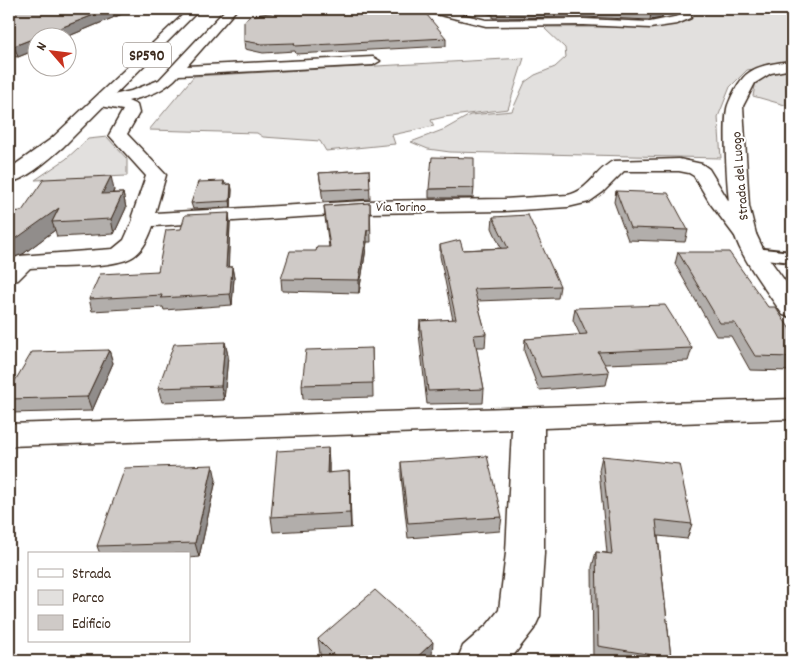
<svg xmlns="http://www.w3.org/2000/svg" width="801" height="670" font-family="Dekko,sans-serif">
<style>
.green{fill:#e2e0de;stroke:#8e857e}
.lines{fill:none;stroke-linecap:round;stroke-linejoin:round}
.lane-casing{stroke:#3b2a1e;stroke-width:4}
.street-casing{stroke:#3b2a1e;stroke-width:3}
.secondary-casing{stroke:#3b2a1e;stroke-width:3}
.primary-casing{stroke:#3b2a1e;stroke-width:3}
.lane{fill:#fff;fill-rule:evenodd}
.street{fill:#fff;fill-rule:evenodd}
.secondary{fill:#fff;fill-rule:evenodd}
.primary{fill:#fff;fill-rule:evenodd}
.wall{fill:#b2aeab;stroke:#3b2a1e}
.shaded-wall{fill:#918d8b;stroke:#3b2a1e}
.building{fill:#cfcac7;stroke:#3b2a1e}
.labels{text-anchor:middle;stroke-width:4;stroke-linejoin:round;paint-order:stroke}
.far-street-label{font-size:14px;fill:#3b2a1e;stroke:#fff}
.shield{fill:#fff;stroke:#766a62;stroke-width:1}
.shield-label{font-size:15px;font-weight:bold;fill:#3b2a1e}
</style>
<rect width="100%" height="100%" fill="#fff"/>
<filter id="ink" filterUnits="userSpaceOnUse"><feTurbulence type="fractalNoise" baseFrequency=".02" numOctaves="2"/><feDisplacementMap in="SourceGraphic" scale="10" xChannelSelector="R" yChannelSelector="G"/><feConvolveMatrix kernelMatrix="1 2 1 2 8 2 1 2 1" color-interpolation-filters="sRGB"/></filter>
<g filter="url(#ink)">
<g class="green">
<path d="M685,9H792V63L747,70L730,87L718,117L721,158L450,152L428,149L411,142L445,129L470,115L512,111L525,82L535,75L555,67L566,57L565,48L545,29L547,27H662L690,19L691,13Z"/>
<path d="M524,58L508,109L444,117L431,120L434,126L392,135L395,144L326,151L320,141L263,137L257,133L149,130L194,76Z"/>
<path d="M783,68L792,69V107L753,96L756,81L768,72Z"/>
<path d="M107,137L127,159V176L35,180L66,159L88,139Z"/>
</g>
<g class="lines">
<g class="lane-casing">
<path id="lane" d="M754,248L792,252V262L748,257L746,253L748,249Z"/>
</g>
<g class="street-casing">
<g id="street">
<path d="M226,9H237L187,66L373,57L380,61L373,65L179,75C165,91 148,96 128,101L137,105L139,113L127,134L166,175L155,213L365,201L504,199L568,195C588,191 596,170 613,161L679,159L702,164L709,169L728,200L756,234L753,239L745,241L737,239L710,203L694,176L689,173L679,171H624L603,192L589,202L568,207L504,211L365,213L153,226C149,237 144,249 134,256C116,269 55,266 30,268L18,280L9,282V261L19,256L113,249L124,240L133,220L132,216L146,176L109,135L123,110L95,105L93,102L95,99L131,91L159,80Z"/>
<path d="M423,9H441L486,20L584,19L650,22L679,16L673,9H685L691,13V18L677,24L650,28L584,25L486,26L424,11Z"/>
<path d="M792,399V419L544,428V553L540,616L534,629L509,661H457L463,646L487,625L499,610L506,553L512,429L9,446V424Z"/>
</g>
</g>
<g class="secondary-casing">
<path id="secondary" d="M792,61V69L771,73L755,83L743,106L749,206L756,234L765,253L792,291V317L783,315C767,291 742,260 734,233C728,215 722,121 728,105C731,97 737,85 743,78C754,65 776,63 792,61Z"/>
</g>
<g class="primary-casing">
<path id="primary" d="M189,9H200L63,147C48,160 29,178 9,183V169L51,139Z"/>
</g>
<use href="#lane" class="lane"/>
<use href="#street" class="street"/>
<use href="#secondary" class="secondary"/>
<use href="#primary" class="primary"/>
</g>
<g class="wall">
<path d="M9,9H134L64,38H38V49L18,57L9,56Z"/>
<path d="M468,9H662V18L650,20L584,17L493,18V15Z"/>
<path d="M446,38V46L296,54L295,51L263,53L245,49L244,41Z"/>
<path d="M369,170L370,199L323,202L319,173Z"/>
<path d="M224,181L225,184H231L232,190L231,207L193,209L191,203Z"/>
<path d="M474,188L473,198H429V189Z"/>
<path d="M114,190L113,193H123L126,208L114,234L57,237L55,230L23,254L22,211Z"/>
<path d="M616,191L688,230L685,242L628,240L614,202Z"/>
<path d="M370,203L371,242H367L359,293L282,291L281,279L316,251L329,247L325,217L324,206Z"/>
<path d="M229,213L230,223L228,267H232L234,278L232,305L164,310L163,307L92,311L89,299L158,271L181,229Z"/>
<path d="M493,217L560,286L558,298L477,301L486,334L485,347H476L484,389L483,403L427,404L419,334L420,321L453,320L440,256V245L463,250L501,248L492,228Z"/>
<path d="M678,252L768,307L792,332V371L750,370L731,336H716L675,264Z"/>
<path d="M575,308L692,348L688,361L605,364L609,372L606,385L539,390L524,351L525,339L580,335L573,320Z"/>
<path d="M225,342L228,356L224,400L162,402L158,388Z"/>
<path d="M372,348L373,397L303,399L302,385Z"/>
<path d="M109,350L113,363L92,411L10,413L9,410V391Z"/>
<path d="M602,456L692,524L687,539L658,536L671,658L669,661H598L593,660L592,567L596,552L607,553L599,470Z"/>
<path d="M401,462L502,517L500,531L408,538L401,476Z"/>
<path d="M329,463V472L350,486L351,528L273,532L271,517Z"/>
<path d="M216,480L199,557L189,558V554H100L97,546Z"/>
<path d="M318,639L432,656L428,661H327L320,654Z"/>
</g>
<g class="shaded-wall">
<path d="M109,9H134L64,38H38V49L18,57L14,46Z"/>
<path d="M257,9H276L258,11Z"/>
<path d="M663,10L662,18L650,20L651,13Z"/>
<path d="M111,176L114,190L105,209L102,194Z"/>
<path d="M231,184L232,190L231,207L230,201Z"/>
<path d="M123,193L126,208L114,234L111,219Z"/>
<path d="M59,208L52,222L55,230L23,254L9,259V241Z"/>
<path d="M229,213L230,223L228,278L226,267Z"/>
<path d="M367,230V242L359,293V280Z"/>
<path d="M232,267L234,278L232,305L230,294Z"/>
<path d="M225,342L228,356L224,400L221,386Z"/>
<path d="M109,350L113,363L92,411L87,397Z"/>
<path d="M328,448L329,463V487L327,473Z"/>
<path d="M213,465L216,480L199,557L195,543Z"/>
<path d="M349,471L350,486L351,528L350,513Z"/>
<path d="M433,642L432,656L428,661H413Z"/>
</g>
<g class="building">
<path d="M9,9H109L14,46H9Z"/>
<path d="M295,9H422L446,38L295,46L294,43L262,44L244,41V22L249,16Z"/>
<path d="M494,9H662L663,10L651,13L585,10L494,11Z"/>
<path d="M432,157L474,158V188L429,189Z"/>
<path d="M369,170L370,188L322,190L319,173Z"/>
<path d="M111,176L102,194L123,193L111,219L52,222L59,208L17,238L9,241V212L22,211L44,179Z"/>
<path d="M224,181L223,185L231,184L230,201L191,203L198,182Z"/>
<path d="M616,191L668,193L688,230L630,228Z"/>
<path d="M370,203V230H367L359,280L281,279L290,251H316L317,247H330L324,206Z"/>
<path d="M229,213L226,267H232L230,294L161,298L162,295L89,299L100,274L158,271L166,230L181,229L185,215Z"/>
<path d="M528,215L560,286L474,289L486,334L474,335L484,389L428,391L420,321L456,319L440,245L460,240L463,250L508,248L493,217Z"/>
<path d="M678,252H729L768,307H775L792,332V357L755,356L735,323H720Z"/>
<path d="M665,305L692,348L598,352L609,372L541,377L525,339L587,334L575,308Z"/>
<path d="M225,342L221,386L158,388L174,344Z"/>
<path d="M372,348L373,383L302,385L306,350Z"/>
<path d="M109,350L87,397L9,399V391L32,352Z"/>
<path d="M328,448L327,473L349,471L350,513L271,517L277,451Z"/>
<path d="M487,456L502,517L408,523L401,462Z"/>
<path d="M602,456L679,464L692,524L656,520L671,658L598,646L596,552L612,554Z"/>
<path d="M213,465L195,543L97,546L125,468Z"/>
<path d="M375,590L433,642L413,661H340L318,639Z"/>
</g>
</g>
<g class="labels">
<g class="far-street-label">
<text transform="translate(739 176) rotate(-95)" y="5">Strada del Luogo</text>
<text x="401" y="211">Via Torino</text>
</g>
<rect class="shield" x="123" y="42.5" width="48" height="25" rx="4"/>
<g class="shield-label">
<text x="147" y="60">SP590</text>
</g>
</g>
<rect width="801" height="670" fill="none" stroke="#fff" stroke-width="30"/>
<rect x="15" y="15" width="771" height="640" fill="none" stroke="#3b2a1e" stroke-width="2" filter="url(#ink)"/>
<rect x="28" y="552" width="162" height="90" fill="#ffffff" stroke="#b1aaa5"/>
<rect x="38" y="569" width="25" height="8" fill="#ffffff" stroke="#b1aaa5"/>
<text x="72" y="578" font-size="15" fill="#3b2a1e">Strada</text>
<rect x="38" y="590" width="25" height="15" fill="#e2e0de" stroke="#b1aaa5"/>
<text x="72" y="602" font-size="15" fill="#3b2a1e">Parco</text>
<rect x="38" y="615" width="25" height="15" fill="#cfcac7" stroke="#b1aaa5"/>
<text x="72" y="628" font-size="15" fill="#3b2a1e">Edificio</text>
<g transform="translate(52 52) rotate(298)"><circle r="24" fill="#ffffff" stroke="#b1aaa5"/>
<path d="M0-4L9 19L0 12L-9 19Z" fill="#c8321e"/>
<text y="-8" font-size="14" font-weight="bold" text-anchor="middle" fill="#3b2a1e">N</text>
</g>
</svg>
